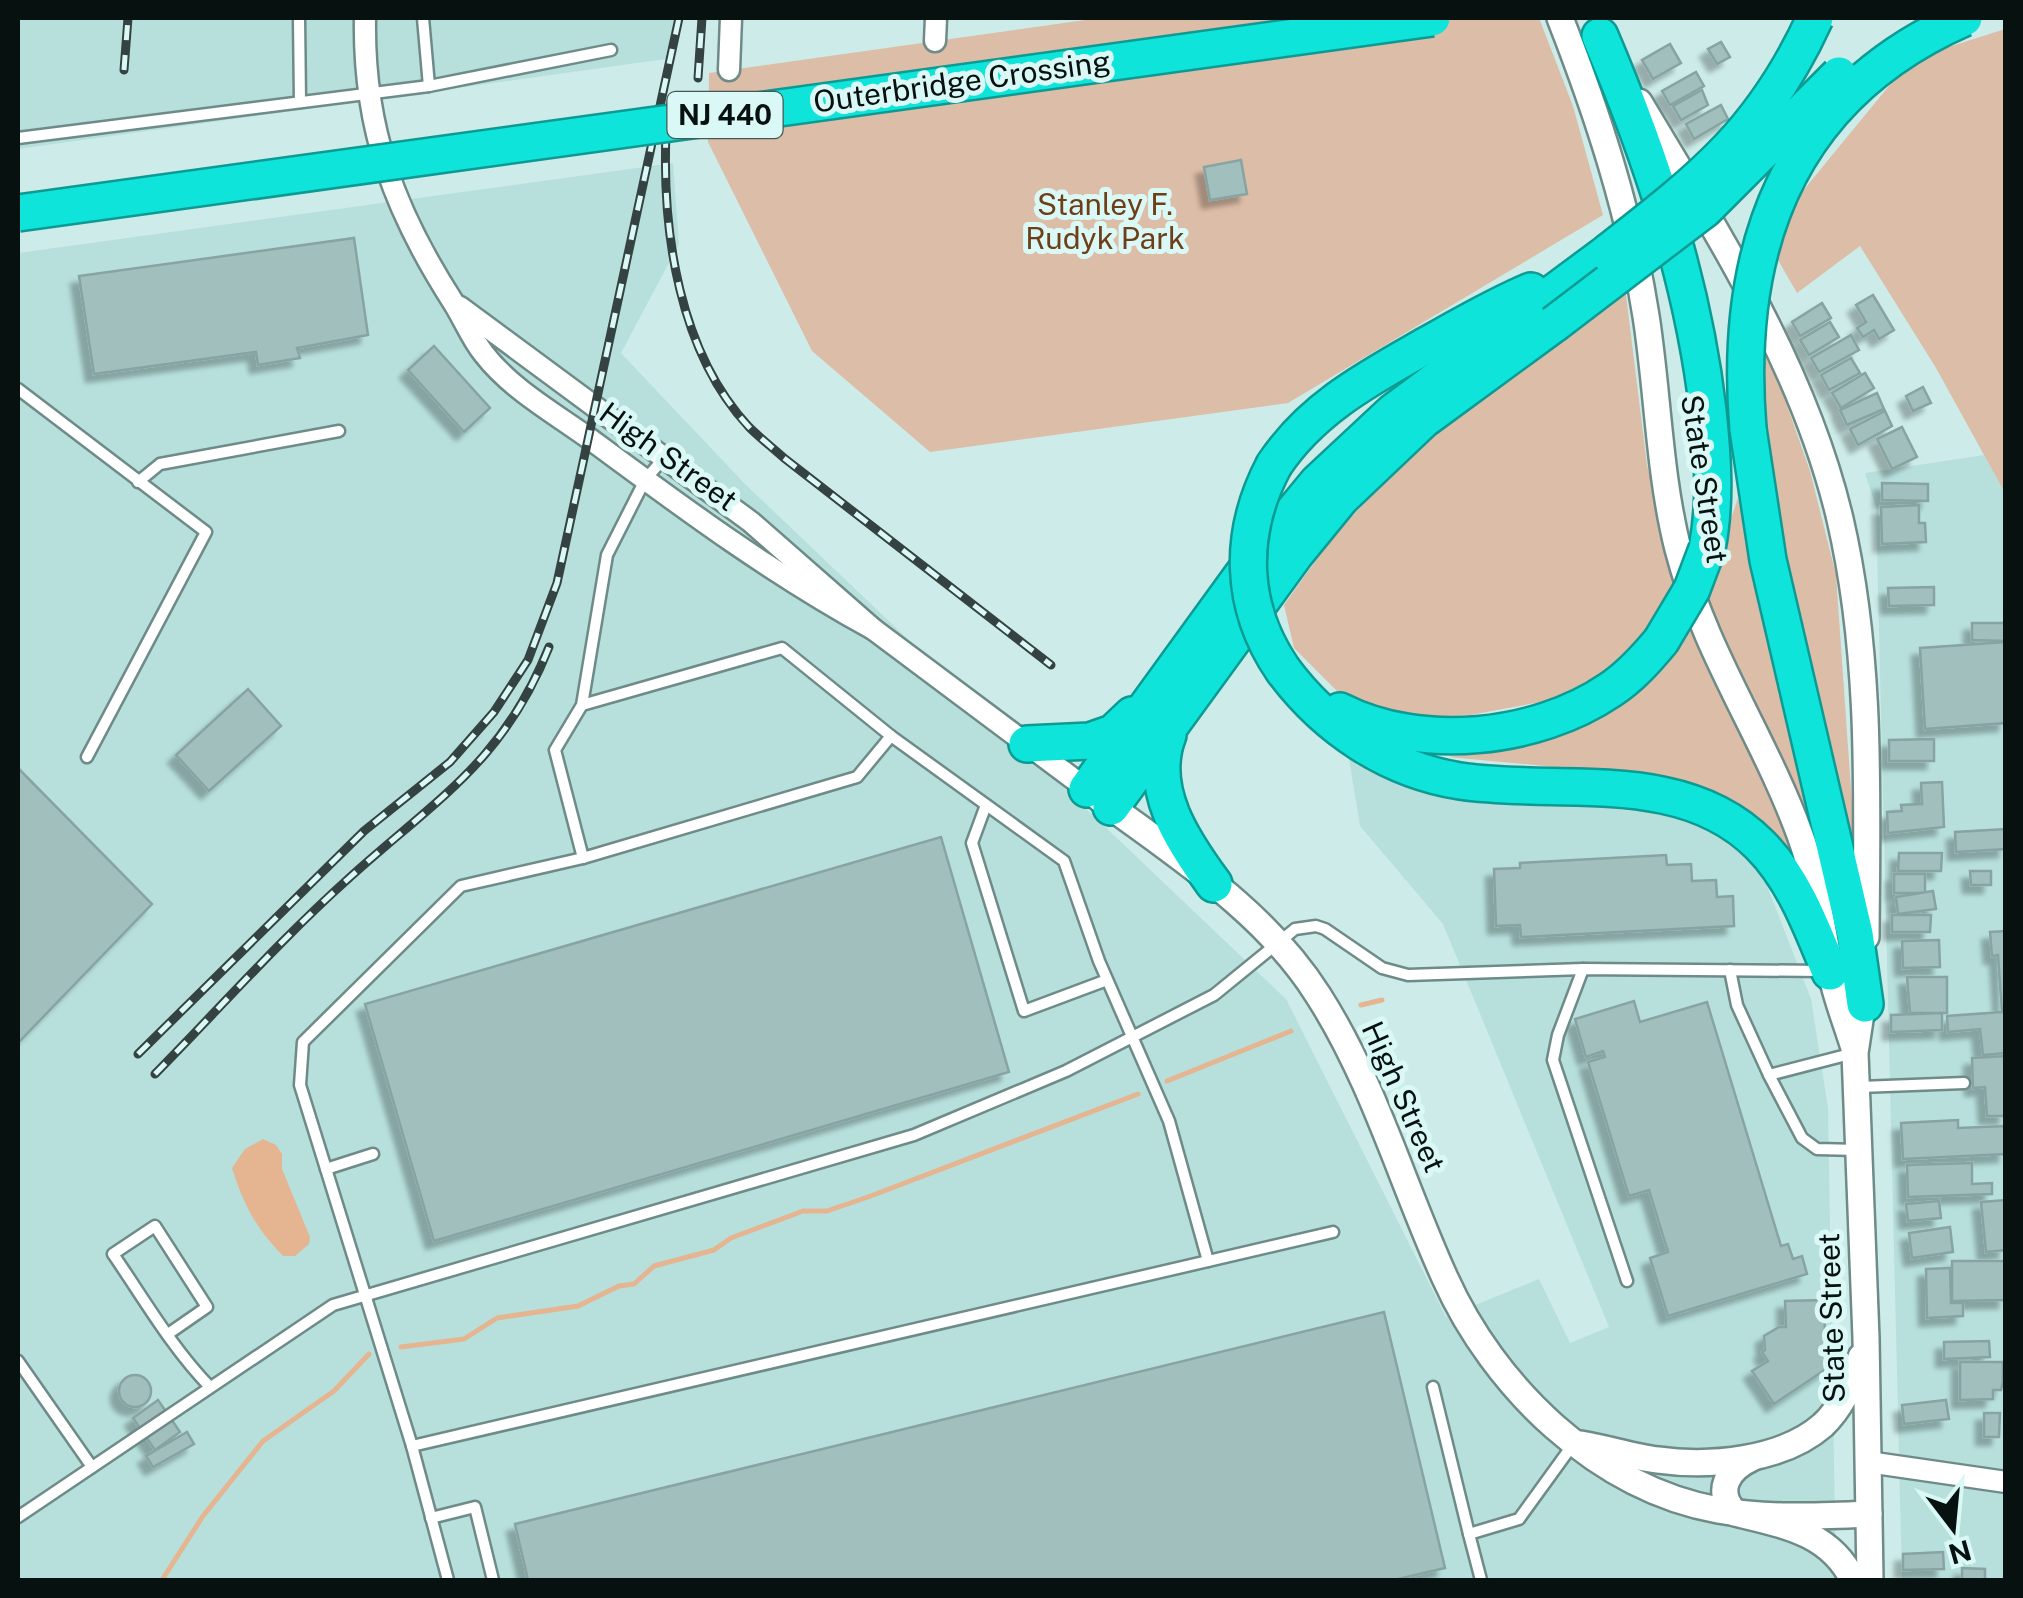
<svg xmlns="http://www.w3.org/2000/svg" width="2023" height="1598" font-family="'Public Sans',sans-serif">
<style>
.built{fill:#b7e0dc}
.green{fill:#dcbda7}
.water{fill:#e5b490}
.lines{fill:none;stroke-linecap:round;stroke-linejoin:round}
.stream{stroke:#e5b490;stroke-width:5}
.building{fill:#a1bfbc;stroke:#87a4a2;stroke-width:2.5;filter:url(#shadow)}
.service-casing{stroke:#6e8b88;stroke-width:15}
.minor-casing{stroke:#6e8b88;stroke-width:25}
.tertiary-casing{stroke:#6e8b88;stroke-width:30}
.motorway-casing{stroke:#0c9a93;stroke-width:40}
.service{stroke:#fff;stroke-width:10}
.minor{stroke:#fff;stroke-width:20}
.tertiary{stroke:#fff;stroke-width:25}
.motorway{stroke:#0fe4da;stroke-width:35}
.rail-casing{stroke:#344342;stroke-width:9}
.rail{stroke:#daf9f6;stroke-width:5;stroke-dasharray:15;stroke-linecap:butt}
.motorway-bridge-casing{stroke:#0c9a93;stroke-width:40;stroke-linecap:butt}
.motorway-bridge{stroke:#0fe4da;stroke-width:35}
.labels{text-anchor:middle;stroke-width:10;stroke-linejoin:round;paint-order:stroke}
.shield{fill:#daf9f6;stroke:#465755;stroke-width:2.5}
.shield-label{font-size:28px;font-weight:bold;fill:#061110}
.street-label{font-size:30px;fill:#061110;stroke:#daf9f6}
.park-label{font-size:30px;fill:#6d3e17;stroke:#daf9f6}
</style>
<defs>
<filter id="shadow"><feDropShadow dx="-8" dy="8" stdDeviation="2.5" flood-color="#0004"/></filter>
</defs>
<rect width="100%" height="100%" fill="#cdece9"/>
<g class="built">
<path d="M18,18H674L673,58L18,149Z"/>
<path d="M673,163L679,244L621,353L745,484L1286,999L1446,1317L1539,1279L1570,1343L1609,1327L1443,924L1360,826L1347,747L1677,802L1759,865L1811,999L1828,1108L1836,1580H18V253Z"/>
<path d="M1984,455L2005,493V1580H1902L1876,507L1865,473Z"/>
</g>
<g class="green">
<path d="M1099,18H1539L1573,106L1603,215L1288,403L930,452L812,351L708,142L709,73Z"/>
<path d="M2005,29V493L1936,368L1860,246L1797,293L1774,253L1779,220L1911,59Z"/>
<path d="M1625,287L1647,465L1679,589L1648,628L1606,671L1551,700L1470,715L1411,718L1344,698L1294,648L1284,605L1331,539L1411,453Z"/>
<path d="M1764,340L1810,471L1836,575L1856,861L1800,632L1765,454Z"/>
<path d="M1738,498L1822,842L1779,760L1705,593Z"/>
<path d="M1690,628L1785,821L1797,864L1719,795L1631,774L1448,757C1501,749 1556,742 1605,716C1639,699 1668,659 1690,628Z"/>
</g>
<path class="water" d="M263,1139L276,1145L282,1154V1169L310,1237L309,1244L295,1256H283C256,1228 244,1206 232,1168L245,1149Z"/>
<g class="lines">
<g class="stream">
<path d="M1361,1005L1382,1000"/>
<path d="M1167,1081L1291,1031"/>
<path d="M401,1347L464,1339L497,1318L578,1306L619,1286L634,1284L654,1266L714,1250L731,1238L803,1211H827L868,1197L1138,1094"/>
<path d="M162,1580L203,1516L263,1441L334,1391L369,1354"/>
</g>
</g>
<g class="building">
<path d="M1721,42L1730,57L1717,64L1708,49Z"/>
<path d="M1670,44L1681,63L1653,79L1642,60Z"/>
<path d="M1696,72L1704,86L1670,105L1662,91Z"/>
<path d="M1702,90L1708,105L1681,120L1673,106Z"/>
<path d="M1721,105L1728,119L1694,139L1686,124Z"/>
<path d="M1241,160L1247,194L1210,200L1204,167Z"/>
<path d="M354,238L368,335L297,348L300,358L258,365L256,352L94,374L79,276Z"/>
<path d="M1873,295L1894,330L1879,339L1874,330L1863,337L1857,328L1866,322L1856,305Z"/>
<path d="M1822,303L1831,318L1800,336L1792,322Z"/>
<path d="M1830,322L1839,337L1809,355L1800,340Z"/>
<path d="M1851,335L1859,350L1819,372L1811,358Z"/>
<path d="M434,346L490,408L464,432L408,370Z"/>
<path d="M1851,358L1860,373L1829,390L1821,375Z"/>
<path d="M1865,373L1874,388L1841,408L1832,393Z"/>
<path d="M1923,387L1931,403L1913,411L1906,396Z"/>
<path d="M1877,393L1884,409L1847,425L1840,410Z"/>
<path d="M1885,411L1892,426L1858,445L1850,429Z"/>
<path d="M1902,427L1917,457L1892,469L1877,439Z"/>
<path d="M1882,483L1928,484V501L1882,500Z"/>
<path d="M1919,505V523H1925L1926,542L1882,544L1881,507Z"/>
<path d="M1934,587V605L1889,606L1888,588Z"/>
<path d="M1972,623H2006V641L1972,640Z"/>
<path d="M2006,642V723L1925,729L1920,648Z"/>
<path d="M248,689L281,726L209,791L176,755Z"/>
<path d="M1934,739V761H1889V740Z"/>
<path d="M18,768L152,904L18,1043Z"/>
<path d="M1942,782L1944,827L1888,833L1887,812L1902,811L1901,805L1922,804L1921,783Z"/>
<path d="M2006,829V849L1956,852L1955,832Z"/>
<path d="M941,837L1009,1072L434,1241L365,1004Z"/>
<path d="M1899,853H1942L1941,871H1898Z"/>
<path d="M1666,855L1667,865L1691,864L1692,881L1716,880L1717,897L1733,896L1734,926L1521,937L1520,925L1496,926L1494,869L1520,868V863Z"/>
<path d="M1970,871H1991V885H1971Z"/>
<rect x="1894" y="874" width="31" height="19"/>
<path d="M1933,891L1936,909L1898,914L1896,897Z"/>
<path d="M1892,915H1931L1930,932H1892Z"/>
<path d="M2006,931V1053L1983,1055L1980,1029L1948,1032L1947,1016L2002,1012L1998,955L1992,956L1990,932Z"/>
<path d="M1939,940L1940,967L1903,968L1902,941Z"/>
<path d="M1907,977H1947V1013H1910Z"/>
<path d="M1634,1001L1640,1022L1707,1002L1781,1246L1788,1244L1793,1259L1802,1256L1807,1274L1668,1316L1650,1258L1668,1252L1649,1190L1629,1196L1588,1062L1605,1057L1603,1051L1586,1057L1575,1019Z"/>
<path d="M1942,1013V1030L1891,1032V1015Z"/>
<path d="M2006,1056V1116H1987L1985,1087L1973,1088L1972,1058Z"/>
<path d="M1958,1120V1128L2006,1126V1154L1903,1159L1901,1123Z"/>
<path d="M1972,1163V1184L1992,1183V1194L1908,1197L1907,1165Z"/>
<path d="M2006,1200V1250L1986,1252L1981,1202Z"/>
<path d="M1939,1201L1941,1218L1908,1221L1906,1204Z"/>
<path d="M1950,1227L1953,1252L1912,1258L1909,1233Z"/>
<path d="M1952,1261H2006V1300L1952,1301Z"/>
<path d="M1950,1268L1951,1303H1963V1316L1927,1318L1926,1269Z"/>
<path d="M1824,1300L1826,1369L1774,1404L1752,1371L1768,1361L1762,1352L1765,1350L1764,1336L1779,1327H1786L1785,1301Z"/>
<path d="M1384,1312L1445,1568L1394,1580H528L515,1524Z"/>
<path d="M1989,1341L1990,1357L1944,1359V1342Z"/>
<path d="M1960,1362H2003V1381L2001,1390H1993V1399L1960,1400Z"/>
<circle cx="135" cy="1391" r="16"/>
<path d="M158,1400L180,1432L155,1450L133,1418Z"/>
<path d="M1946,1400L1949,1419L1904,1424L1902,1405Z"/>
<path d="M1984,1413H2000L1999,1437H1984Z"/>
<path d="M187,1432L194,1444L153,1467L146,1456Z"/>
<path d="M1943,1552L1944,1569L1903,1570V1554Z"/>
<path d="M1962,1568L1985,1569V1580H1962Z"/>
</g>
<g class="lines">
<g class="service-casing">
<g id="service">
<path d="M299,18L300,102"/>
<path d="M423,18L429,86"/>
<path d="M18,138L429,86L611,50"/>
<path d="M18,389L206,532L87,757"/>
<path d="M138,482L160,464L339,431"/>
<path d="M582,705L782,648L891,736L857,777L583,858L555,750L582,705L607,555L645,480L664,458"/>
<path d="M891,736L1064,861L1099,961L1169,1121L1208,1261"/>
<path d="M986,805L972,843L1024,1011L1107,980"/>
<path d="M1583,969L1558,1035L1553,1060L1627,1281"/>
<path d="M1730,970L1737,1005L1769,1075"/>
<path d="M1854,1053L1769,1075L1802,1138L1817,1149L1858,1150"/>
<path d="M1860,1087L1964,1083"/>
<path d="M326,1169L373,1154"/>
<path d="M168,1334L207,1307L155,1226L113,1254C144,1299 172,1348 210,1387"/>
<path d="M18,1361L92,1467"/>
<path d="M1433,1387L1469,1534"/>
<path d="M412,1446L1333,1232"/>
<path d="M18,1517L333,1305L914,1135L1066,1071L1214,995L1295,929L1316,926L1325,929L1382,968L1408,975L1583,969L1824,971"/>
<path d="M431,1518L475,1507L493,1580"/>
<path d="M448,1580L412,1446L300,1085L303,1042L461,886L583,858"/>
<path d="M1481,1580L1469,1534L1519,1519L1574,1443"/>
</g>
</g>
<g class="minor-casing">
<g id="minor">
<path d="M365,18C363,128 394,210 453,302C464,319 471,338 484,354C511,389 554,413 590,439C682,507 772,574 873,629"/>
<path d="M935,41L936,18"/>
<path d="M729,70L731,18"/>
<path d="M460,307L751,522L873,629L1087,789"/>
<path d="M1868,1462L2006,1482"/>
</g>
</g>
<g class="tertiary-casing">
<g id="tertiary">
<path d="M1560,18C1598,115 1630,213 1646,316C1658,393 1659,474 1678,549C1705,654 1764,736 1800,835C1816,879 1821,923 1830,968C1835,995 1846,1022 1854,1048"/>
<path d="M1639,102C1718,234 1804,367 1840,519C1872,657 1867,796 1866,937"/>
<path d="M1099,798C1178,857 1265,911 1318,995C1374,1082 1402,1184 1445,1278C1494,1387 1597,1488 1718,1510C1768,1519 1819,1516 1869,1514"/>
<path d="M1865,987L1855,1053L1866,1338L1870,1580"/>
<path d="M1581,1444C1607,1448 1632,1457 1658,1460C1709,1467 1782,1461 1823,1425C1842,1407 1853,1382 1861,1357"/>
<path d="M1752,1458C1728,1469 1714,1491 1735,1513C1783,1525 1830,1532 1853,1580"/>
</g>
</g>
<g class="motorway-casing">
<g id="motorway">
<path d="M1600,36C1651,156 1693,281 1708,411C1713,457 1716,503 1707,549"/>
<path d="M1748,429L1768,560L1855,934L1865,1004"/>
<path d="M1274,465C1312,408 1369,378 1427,345C1461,326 1495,306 1531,291"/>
<path d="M1283,670C1326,728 1389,770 1460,781C1559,796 1682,766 1760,845C1794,879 1812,928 1830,972"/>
<path d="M1340,711C1421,752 1536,740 1610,690C1630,677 1646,659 1661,641"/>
<path d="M1168,735C1147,789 1183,842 1214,884"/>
<path d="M1027,744L1090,741L1113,733L1132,715"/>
<path d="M1087,789L1251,563L1318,482L1393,412L1607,253"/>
<path d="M1111,807L1296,553L1341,498L1423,420L1554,324"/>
</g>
</g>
<use href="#service" class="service"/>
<use href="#minor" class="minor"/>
<use href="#tertiary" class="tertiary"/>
<use href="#motorway" class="motorway"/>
<g class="rail-casing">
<g id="rail">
<path d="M124,70L128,18"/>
<path d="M698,78L702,18"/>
<path d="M666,133C662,232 679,352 749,427C760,438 773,448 784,458L1051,665"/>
<path d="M138,1054L364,831L450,762L494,712L528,660L557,583L679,18"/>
<path d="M155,1074C219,1009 280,940 348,879C435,800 503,763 549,647"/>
</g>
</g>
<use href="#rail" class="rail"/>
<g class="motorway-bridge-casing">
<g id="motorway-bridge">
<path d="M18,213L1432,18"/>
<path d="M1607,253C1703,178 1763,132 1815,18"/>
<path d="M1554,324L1705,209L1839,75"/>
<path d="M1748,429C1733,248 1788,95 1964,18"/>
<path d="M1274,465C1238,533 1239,606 1283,670"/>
<path d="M1661,641L1692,589L1707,549"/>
</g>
</g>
<use href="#motorway-bridge" class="motorway-bridge"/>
</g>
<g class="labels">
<rect class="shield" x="667.5" y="92" width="115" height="46" rx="8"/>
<g class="shield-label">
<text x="725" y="125">NJ 440</text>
</g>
<g class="street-label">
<text transform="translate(962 82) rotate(-8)" y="10">Outerbridge Crossing</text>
<text transform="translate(668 457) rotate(36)" y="10">High Street</text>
<text transform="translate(1704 479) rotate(81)" y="10">State Street</text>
<text transform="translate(1403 1097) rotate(66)" y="10">High Street</text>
<text transform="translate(1832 1318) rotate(-92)" y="10">State Street</text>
</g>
<g class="park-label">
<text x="1105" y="215">Stanley F.<tspan x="1105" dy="34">Rudyk Park</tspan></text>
</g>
</g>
<rect width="2023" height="1598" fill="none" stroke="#061110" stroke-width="40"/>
<g transform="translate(1953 1528) rotate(164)" stroke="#daf9f6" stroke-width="8" paint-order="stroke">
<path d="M0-8L18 38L0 25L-18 38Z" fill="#061110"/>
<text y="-15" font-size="28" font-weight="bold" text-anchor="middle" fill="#061110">N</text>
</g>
</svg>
